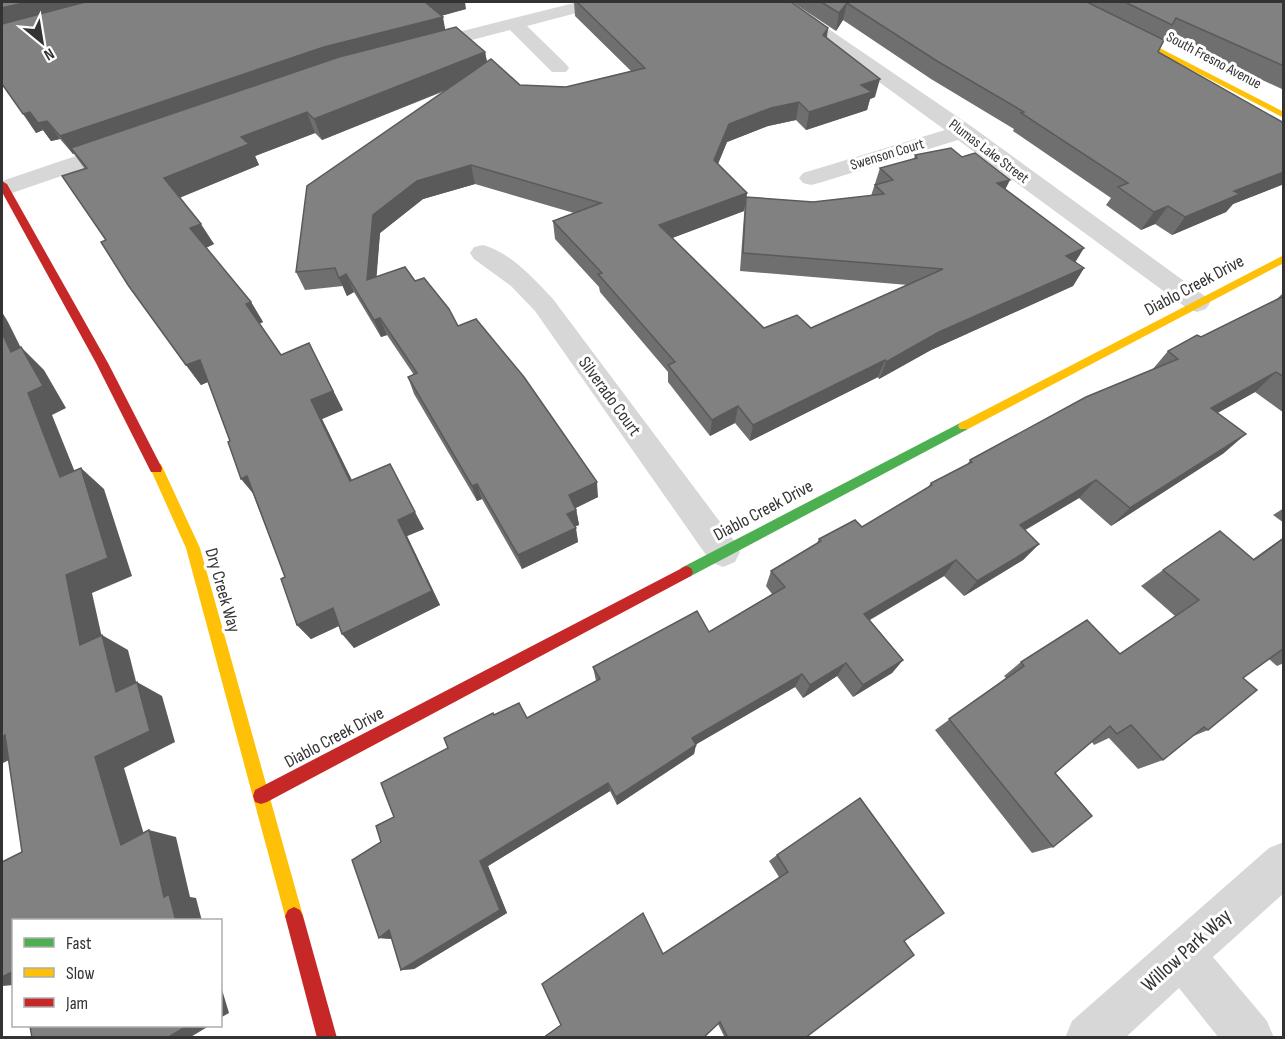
<svg xmlns="http://www.w3.org/2000/svg" width="1285" height="1039" font-family="'Sofia Sans Condensed',sans-serif">
<style>
.lines{fill:none;stroke-linecap:round;stroke-linejoin:round}
.street{fill:#d7d7d7;fill-rule:evenodd}
.fast{fill:#4caf50;fill-rule:evenodd}
.slow{fill:#ffc107;fill-rule:evenodd}
.jam{fill:#c62828;fill-rule:evenodd}
.wall{fill:#6f6f6f}
.shaded-wall{fill:#5a5a5a}
.building{fill:#818181;stroke:#5a5a5a;stroke-width:1.5}
.labels{text-anchor:middle;stroke-width:6;stroke-linejoin:round;paint-order:stroke}
.far-street-label{font-size:15px;fill:#333;stroke:#fff}
.street-label{font-size:18px;fill:#333;stroke:#fff}
.near-street-label{font-size:21px;fill:#333;stroke:#fff}
</style>
<rect width="100%" height="100%" fill="#fff"/>
<g class="lines">
<g class="street">
<path d="M578,2H606L603,6L527,26L566,64L569,68L566,72H552L510,30L422,53L415,51L412,47L415,43Z"/>
<path d="M769,2H789L971,126L1206,297L1210,303L1206,309L1197,312L1188,309L958,140L819,183L811,185L803,183L799,178L803,173L945,130Z"/>
<path d="M123,140L131,142L134,147L131,152L12,193L2,194V181Z"/>
<path d="M483,245C510,252 534,279 553,299L735,542L740,552L735,562L723,567L711,562L535,311L511,286L474,259L470,253L474,247Z"/>
<path d="M1284,842V893L1213,957L1267,1021L1274,1038H1219L1179,988L1125,1038H1065L1072,1021L1269,848Z"/>
</g>
<path class="fast" d="M964,421L968,423L970,426L968,429L691,576L686,578L681,576L679,572L681,568Z"/>
<g class="slow">
<path d="M1061,2H1070L1284,112V118Z"/>
<path d="M1284,255V263L968,429H960L958,426L960,423Z"/>
<path d="M156,463L161,464L200,548L303,916L300,922L294,925L288,922L285,916L186,548L150,468Z"/>
</g>
<g class="jam">
<path d="M2,181L7,184L108,363L162,468L161,472H151L96,363L2,192Z"/>
<path d="M686,566L691,568L693,572L691,576L267,802L261,804L255,802L253,796L255,790Z"/>
<path d="M294,907L300,910L303,916L337,1038H317L285,916L288,910Z"/>
</g>
</g>
<g class="wall">
<path d="M2,2L466,9L441,16L445,29L485,52L487,62L520,85L566,87L631,71L575,16L574,2H791L828,28L827,37L875,97L870,99L867,110L806,130L796,120L768,126L727,142L718,164L747,193L744,211L672,238L764,328H811L908,285L740,271L744,215L746,197L813,202L871,196L880,168L914,159L915,155L1005,189L1076,262L1084,268L1073,286L931,350L879,379L878,377L750,441L735,423L710,436L668,382V372L600,292L599,287L555,239L553,221L574,213L475,184L423,199L380,233L376,277L415,281L458,326L598,497L576,508L579,525L575,526L578,542L522,569L482,499L477,501L414,394L408,377L414,375L387,335L381,337L354,292L347,296L343,286L305,290L296,272L447,90L322,140L315,133L255,156L259,165L180,197L214,244L206,248L251,302L263,322L259,324L281,355L319,363L343,410L322,419L352,480L424,529L407,536L440,605L354,648L339,626L311,639L297,625L285,577L253,494L230,441L208,382L201,385L186,365L106,240L85,169L74,154H73L60,139L51,141L43,130L36,133Z"/>
<path d="M792,2H1284V90L1166,36L1158,52L1284,123V184L1233,204L1226,212L1172,235L1155,224L1141,230L1106,205L1111,198L1013,131L1014,129L931,79L843,20L836,31Z"/>
<path d="M1284,292V413L1255,392L1217,413L1224,453L1111,526L1079,498L1025,530L1039,544L1023,560L964,596L944,576L870,620L903,660L892,673L853,697L837,676L803,698L795,687L696,744L694,754L617,805L610,791L488,866L507,913L414,969L401,970L392,939L379,938L381,842L394,817L448,748L494,715L527,718L596,681L593,667L709,632L772,594L766,586L771,571L817,543L819,539L862,527L928,487L931,483L967,465L970,460L1152,370L1168,351L1201,337L1276,300Z"/>
<path d="M1284,508V523L1273,515Z"/>
<path d="M1284,537V663L1277,666L1269,659L1243,678L1208,730L1191,737L1163,760L1138,769L1109,738L1094,745L1092,742L1055,773L1053,847L1032,853L935,730L1006,678L1004,676L1021,662L1120,653L1175,616L1141,586L1163,570L1253,559Z"/>
<path d="M777,855L904,941L805,1038H725L718,1024L703,1038H542L663,954L779,877L769,861Z"/>
</g>
<g class="shaded-wall">
<path d="M27,2H102L2,29V8Z"/>
<path d="M425,2H465L466,9L429,19Z"/>
<path d="M847,3L843,20L836,31L839,13Z"/>
<path d="M443,17L446,34L71,148L74,154H73L60,136L324,47Z"/>
<path d="M828,28L825,45L823,35Z"/>
<path d="M485,52L489,72L322,140L314,119Z"/>
<path d="M880,79L875,97L870,99L867,110L806,130L809,112L861,85Z"/>
<path d="M799,102L796,120L768,126L727,142L712,178L714,160L729,124L771,108Z"/>
<path d="M30,112L43,130L36,133L23,114Z"/>
<path d="M307,112L315,133L255,156L259,165L177,199L164,178L241,137Z"/>
<path d="M47,121L60,139L51,141L38,123Z"/>
<path d="M471,165L475,184L423,199L380,233L375,297L367,280L373,215L417,181Z"/>
<path d="M1284,172V184L1233,204L1226,212L1172,235L1185,217L1234,191Z"/>
<path d="M1010,180L1001,198L997,183Z"/>
<path d="M747,193L744,211L659,243V225Z"/>
<path d="M1168,206L1155,224L1141,230L1154,212Z"/>
<path d="M201,224L214,244L203,249L190,228Z"/>
<path d="M1084,248L1073,266L1066,256Z"/>
<path d="M1084,268L1073,286L931,350L879,379L886,362L939,332Z"/>
<path d="M346,274L354,292L347,296L339,278Z"/>
<path d="M251,302L263,322L258,324L246,304Z"/>
<path d="M2,312L8,322L34,374L11,352L2,333Z"/>
<path d="M380,318L387,335L381,337L374,320Z"/>
<path d="M309,343L343,410L322,419L360,498L350,481L311,400Z"/>
<path d="M21,347L44,370L66,408L52,415L85,497L60,477L28,393Z"/>
<path d="M200,360L214,379L201,385L186,365Z"/>
<path d="M885,360L878,377L750,441L753,425Z"/>
<path d="M1276,372L1255,392L1191,428L1211,408Z"/>
<path d="M738,406L735,423L710,436L712,420Z"/>
<path d="M1246,434L1224,453L1111,526L1130,508Z"/>
<path d="M81,468L104,489L132,576L92,593L107,660L80,645L66,575Z"/>
<path d="M247,476L256,497L241,479Z"/>
<path d="M1096,480L1079,498L1005,542L1020,525Z"/>
<path d="M597,482L598,497L571,510L569,495Z"/>
<path d="M477,484L482,499L477,501L472,486Z"/>
<path d="M576,510L579,525L569,529L567,514Z"/>
<path d="M415,512L424,529L407,536L440,605L354,648L342,634L398,520Z"/>
<path d="M576,528L578,542L522,569L518,555Z"/>
<path d="M1039,544L1023,560L964,596L977,581Z"/>
<path d="M956,560L944,576L855,628L864,614Z"/>
<path d="M333,608L345,623L311,639L297,625Z"/>
<path d="M102,635L128,650L142,705L116,692Z"/>
<path d="M903,660L892,673L853,697L863,685Z"/>
<path d="M846,663L837,676L803,698L810,685Z"/>
<path d="M802,674L795,687L690,748L692,738Z"/>
<path d="M137,682L162,696L175,742L124,768L149,851L121,845L95,757Z"/>
<path d="M5,735L38,746L3,763L2,762V737Z"/>
<path d="M696,745L694,754L617,805L616,797Z"/>
<path d="M608,783L610,791L488,866L507,913L414,969L401,970L480,861Z"/>
<path d="M149,830L176,837L190,897L196,898L202,921H176L164,897Z"/>
<path d="M389,930L392,939L379,938Z"/>
<path d="M14,971V985L2,986V977Z"/>
<path d="M220,983L229,1013L220,1018Z"/>
<path d="M187,1026H209L189,1038H167Z"/>
</g>
<g class="building">
<path d="M2,2H27L2,8Z"/>
<path d="M85,2H425L443,17L324,47L60,136L47,121L38,123L30,112L23,114L2,84V24Z"/>
<path d="M577,2H791L828,28L823,35L880,79L861,85L872,92L809,112L799,102L771,108L729,124L714,160L747,193L659,225L764,328L797,315L811,328L943,269L743,253L746,197L813,202L884,194L875,185L893,180L880,168L917,158L915,155L951,148L962,157L975,153L1010,180L997,183L1084,248L1066,256L1084,268L939,332L886,362L885,360L753,425L738,406L712,420L668,365L675,362L598,274L602,273L553,221L601,203L471,165L417,181L373,215L367,280L405,267L415,281L424,278L449,309L458,326L476,319L524,377L597,482L569,495L576,510L567,514L576,528L518,555L477,484L472,486L408,377L417,373L380,318L374,320L346,274L339,278L335,268L296,272L307,186L491,59L520,85L566,87L645,68Z"/>
<path d="M821,2H1087L1164,40L1158,52L1284,123V172L1234,191L1240,194L1185,217L1168,206L1154,212L1118,187L1128,183L1021,113L1024,112L937,61L847,3L839,13Z"/>
<path d="M1125,2H1284V66L1176,18L1172,25Z"/>
<path d="M456,27L485,52L314,119L307,112L241,137L249,144L164,178L201,224L190,228L251,302L246,304L281,355L309,343L333,391L311,400L350,481L390,464L415,512L398,520L432,591L342,634L333,608L297,625L281,579L285,577L247,476L241,479L228,442L230,441L200,360L186,365L128,285L101,242L106,240L62,176L87,168L71,148L339,57Z"/>
<path d="M1284,296V377L1276,372L1211,408L1246,434L1130,508L1096,480L1020,525L1039,544L977,581L956,560L864,614L903,660L863,685L846,663L810,685L802,674L692,738L696,745L616,797L608,783L480,861L500,910L401,970L389,930L379,938L352,860L381,842L376,826L394,817L381,783L448,748L444,738L493,713L494,715L519,703L527,718L600,679L593,667L697,611L709,632L785,587L771,571L821,541L819,539L855,520L862,527L932,485L931,483L972,462L970,460L1086,397L1178,359L1168,351L1197,335L1201,337Z"/>
<path d="M2,333L11,352L21,347L43,386L28,393L60,477L81,468L108,558L66,575L80,645L102,635L116,692L137,682L150,731L95,757L121,845L149,830L164,897L169,894L176,921H14V971L2,977V862L22,852L5,735L2,737Z"/>
<path d="M1220,531L1254,560L1284,538V648L1243,678L1257,690L1208,730L1204,727L1163,760L1131,725L1117,734L1110,726L1055,773L1092,816L1053,847L949,719L1024,666L1021,662L1087,620L1120,654L1199,600L1163,570Z"/>
<path d="M860,798L944,913L904,941L914,955L805,1038H728L720,1022L703,1038H543L561,1025L542,984L643,913L663,954L788,872L777,855Z"/>
<path d="M30,1026H187L167,1038H32Z"/>
</g>
<g class="labels">
<g class="far-street-label">
<text transform="translate(1214 60) rotate(28)" y="5">South Fresno Avenue</text>
<text transform="translate(989 151) rotate(37)" y="5">Plumas Lake Street</text>
<text transform="translate(887 154) rotate(-17)" y="5">Swenson Court</text>
</g>
<g class="street-label">
<text transform="translate(1194 285) rotate(-28)" y="6">Diablo Creek Drive</text>
<text transform="translate(610 396) rotate(54)" y="6">Silverado Court</text>
<text transform="translate(763 510) rotate(-28)" y="6">Diablo Creek Drive</text>
<text transform="translate(223 590) rotate(74)" y="6">Dry Creek Way</text>
<text transform="translate(334 737) rotate(-28)" y="6">Diablo Creek Drive</text>
</g>
<g class="near-street-label">
<text transform="translate(1186 950) rotate(-42)" y="7">Willow Park Way</text>
</g>
</g>
<rect width="1285" height="1039" fill="none" stroke="#333333" stroke-width="6"/>
<rect x="12" y="919" width="210" height="108" fill="#ffffff" stroke="#adadad" stroke-width="1.5"/>
<rect x="24" y="938" width="30" height="9" fill="#4caf50" stroke="#adadad" stroke-width="1.5"/>
<text x="66" y="949" font-size="18" fill="#333333">Fast</text>
<rect x="24" y="968" width="30" height="9" fill="#ffc107" stroke="#adadad" stroke-width="1.5"/>
<text x="66" y="979" font-size="18" fill="#333333">Slow</text>
<rect x="24" y="998" width="30" height="9" fill="#c62828" stroke="#adadad" stroke-width="1.5"/>
<text x="66" y="1009" font-size="18" fill="#333333">Jam</text>
<g transform="translate(42 42) rotate(150)" stroke="#ffffff" stroke-width="4.5" paint-order="stroke">
<path d="M0-4.5L10 22L0 15L-10 22Z" fill="#333333"/>
<text y="-9" font-size="16" font-weight="bold" text-anchor="middle" fill="#333333">N</text>
</g>
</svg>
